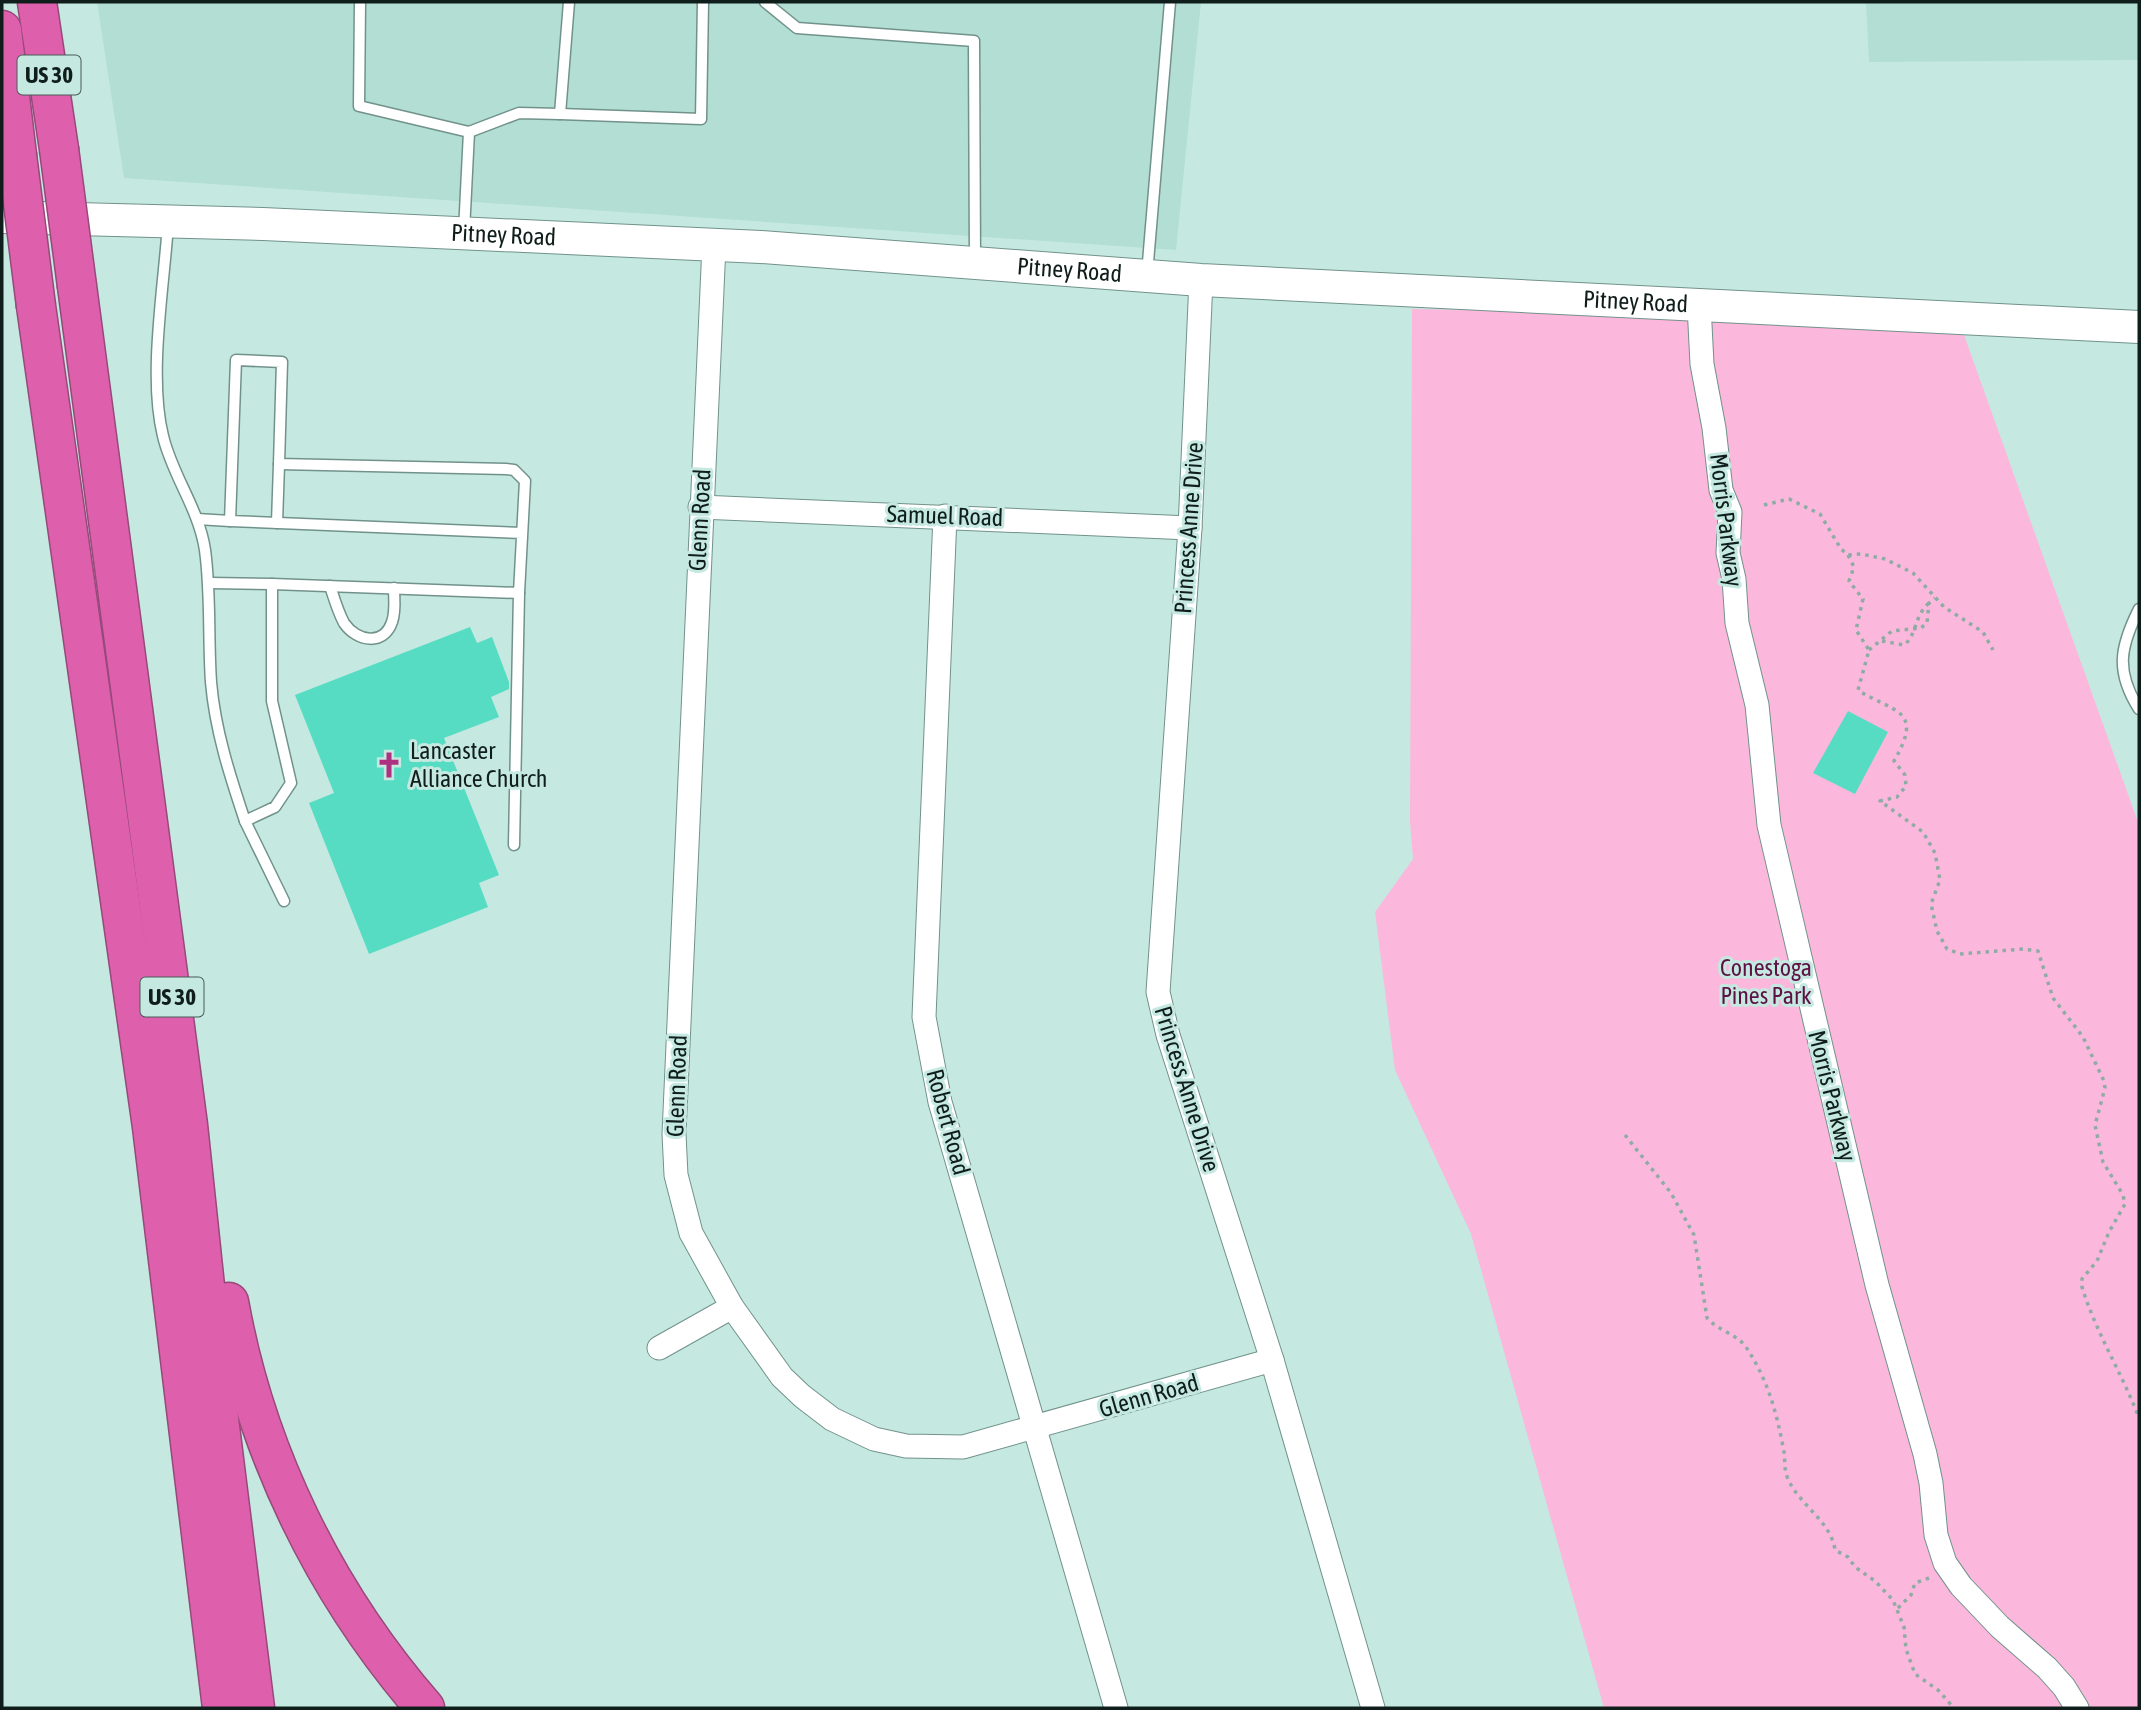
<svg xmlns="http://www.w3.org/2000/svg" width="2141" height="1710" font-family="'Asap Condensed',sans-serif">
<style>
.built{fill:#b2ded4}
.green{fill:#fbb8dc}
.building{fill:#57dcc4}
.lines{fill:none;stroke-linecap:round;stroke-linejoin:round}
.service-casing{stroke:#71928a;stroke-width:13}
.minor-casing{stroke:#71928a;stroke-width:25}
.secondary-casing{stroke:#71928a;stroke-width:34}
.motorway-casing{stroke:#96497a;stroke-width:41}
.path{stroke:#8eaba4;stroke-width:3.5;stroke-dasharray:3.5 5;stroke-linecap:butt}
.service{stroke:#fff;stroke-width:10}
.minor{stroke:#fff;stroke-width:23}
.secondary{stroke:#fff;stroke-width:32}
.motorway{stroke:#de60ad;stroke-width:38}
.motorway-bridge-casing{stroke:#96497a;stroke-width:41;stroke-linecap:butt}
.motorway-bridge{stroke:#de60ad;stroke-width:38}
.labels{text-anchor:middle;stroke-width:6;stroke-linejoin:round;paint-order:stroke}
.shield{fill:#c5e9e0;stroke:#465b56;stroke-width:2}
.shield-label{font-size:23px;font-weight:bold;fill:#101e1b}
.street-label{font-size:24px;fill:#101e1b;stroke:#c5e9e0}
.poi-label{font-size:24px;fill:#101e1b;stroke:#c5e9e0;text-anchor:start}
.park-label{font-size:24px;fill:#5e1244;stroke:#c5e9e0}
</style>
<rect width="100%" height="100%" fill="#c5e9e0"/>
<g class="built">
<path d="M97,2H1201L1176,250L124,178Z"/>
<path d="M1866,2H2139V60L1869,62Z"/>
</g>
<path class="green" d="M1412,309L1958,318L2139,825V1708H1604L1471,1234L1395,1070L1375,912L1413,859L1410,822Z"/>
<g class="building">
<path d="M470,627L477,643L492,637L509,682V689L491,697L499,717L444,738L499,875L479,883L488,907L369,954L309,803L334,793L295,695Z"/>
<path d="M1848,711L1888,732L1855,794L1813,773Z"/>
</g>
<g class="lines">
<g class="service-casing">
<g id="service">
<path d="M360,2L359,106L469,132L519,113L560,114L569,2"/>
<path d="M765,2L797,28L974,41L975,261"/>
<path d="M560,114L701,119L703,2"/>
<path d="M168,224C164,286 148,376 163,436C172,475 199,509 205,550C211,594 208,638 211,682C215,730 230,776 245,821L275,807L291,783L272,701V584L519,593L525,481L514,470L506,469L279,464L282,362L236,360L230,521L522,533"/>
<path d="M464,231L469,132"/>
<path d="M1147,274L1170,2"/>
<path d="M197,519L230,521"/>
<path d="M277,523L279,464"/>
<path d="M210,583L272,584"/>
<path d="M330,586C334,598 338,612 344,623C357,642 384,646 392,622C396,611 394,599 394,588"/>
<path d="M2139,609C2120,647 2115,671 2139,709"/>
<path d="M245,821L284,901"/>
<path d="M514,845L519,593"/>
</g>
</g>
<g class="minor-casing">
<g id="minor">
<path d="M714,245L674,1134L676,1175L691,1233L732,1307L782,1377L802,1396L832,1419L874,1439L906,1446L963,1447L1272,1360"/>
<path d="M1201,280L1190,528L1158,992L1168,1035L1272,1360L1373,1708"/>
<path d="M1699,305L1702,364L1714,428L1721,490L1730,512L1728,553L1734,579L1737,623L1757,705L1769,825L1877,1285L1925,1454L1931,1483L1936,1535L1945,1563L1961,1586L2000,1627L2047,1668L2064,1687L2077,1708"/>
<path d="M700,507L1190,528"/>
<path d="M945,516L924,1017L940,1102L1116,1708"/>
<path d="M659,1348L732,1307"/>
</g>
</g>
<g class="secondary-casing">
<g id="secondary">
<path id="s1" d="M2,217L263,224L761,247L1201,280L2139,327"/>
</g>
</g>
<g class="motorway-casing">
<g id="motorway">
<path d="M37,2L59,149"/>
<path d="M2,30L17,155"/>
<path d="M77,286L188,1125L219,1419L255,1708"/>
<path d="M36,306L152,1127L222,1708"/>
<path d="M229,1302C256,1452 325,1593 425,1708"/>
</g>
</g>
<g class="path">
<path d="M1764,505L1789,499L1820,514L1841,549L1848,555L1861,554L1885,559L1913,573L1944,607L1983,632L1993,650"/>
<path d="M1848,555L1854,567L1849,581L1863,599L1856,630L1869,650L1858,690C1893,713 1925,708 1894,761L1905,775L1906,786L1897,797L1880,801L1923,832L1935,853L1940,880L1931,904L1937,931L1947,949L1960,954L2023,949L2038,951L2053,998L2083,1037L2104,1081L2105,1088L2095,1125L2103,1162L2123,1195L2125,1204L2109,1232L2097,1261L2082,1279V1287C2096,1333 2122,1373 2139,1418"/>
<path d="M1882,641L1904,645C1917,635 1914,616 1929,603"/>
<path d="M1869,650L1892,631L1921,628L1927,623L1929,603L1935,598"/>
<path d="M1625,1135L1671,1193L1694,1235L1707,1318C1717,1330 1737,1334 1746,1347C1767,1379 1776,1409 1783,1447C1786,1458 1783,1468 1788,1479C1800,1506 1831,1521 1835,1550L1848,1557L1855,1567L1875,1581L1893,1600L1904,1627L1906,1649L1915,1674L1938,1690L1954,1708"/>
<path d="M1898,1608L1911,1595L1915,1583L1929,1578"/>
</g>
<use href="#service" class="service"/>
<use href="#minor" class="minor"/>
<use href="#secondary" class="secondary"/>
<use href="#motorway" class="motorway"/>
<g class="motorway-bridge-casing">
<g id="motorway-bridge">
<path d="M59,149L77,286"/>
<path d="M17,155L36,306"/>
</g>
</g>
<use href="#motorway-bridge" class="motorway-bridge"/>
</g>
<defs>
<g id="church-bare" transform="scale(2.1)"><path d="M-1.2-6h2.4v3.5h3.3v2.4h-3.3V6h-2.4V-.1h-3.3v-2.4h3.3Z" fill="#ad3081" stroke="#c5e9e0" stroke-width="2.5" paint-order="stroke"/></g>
</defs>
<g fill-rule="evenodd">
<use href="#church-bare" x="389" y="765"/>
</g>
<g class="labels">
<g class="shield">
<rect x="17.5" y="55.5" width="63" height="39" rx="5"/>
<rect x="140.5" y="977.5" width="63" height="39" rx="5"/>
</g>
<g class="shield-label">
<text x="49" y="83">US 30</text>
<text x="172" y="1005">US 30</text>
</g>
<g class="street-label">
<text dy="8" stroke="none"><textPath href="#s1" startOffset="502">Pitney Road</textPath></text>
<text dy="8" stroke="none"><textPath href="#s1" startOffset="1069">Pitney Road</textPath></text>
<text dy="8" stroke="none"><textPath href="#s1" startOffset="1636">Pitney Road</textPath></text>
<text transform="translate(945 516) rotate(2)" y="8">Samuel Road</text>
<text transform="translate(700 520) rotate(-87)" y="8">Glenn Road</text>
<text transform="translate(1726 520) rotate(83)" y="8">Morris Parkway</text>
<text transform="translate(1189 528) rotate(-86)" y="8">Princess Anne Drive</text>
<text transform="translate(677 1086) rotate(-88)" y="8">Glenn Road</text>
<text transform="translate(1187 1089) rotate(73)" y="8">Princess Anne Drive</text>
<text transform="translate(1832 1096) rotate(76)" y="8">Morris Parkway</text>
<text transform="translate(948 1122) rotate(75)" y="8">Robert Road</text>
<text transform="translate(1149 1396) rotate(-16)" y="8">Glenn Road</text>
</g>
<g class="poi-label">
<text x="410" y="759">Lancaster<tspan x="410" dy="28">Alliance Church</tspan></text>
</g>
<g class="park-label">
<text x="1766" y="976">Conestoga<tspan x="1766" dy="28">Pines Park</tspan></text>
</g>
</g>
<rect width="2141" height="1710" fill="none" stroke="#101e1b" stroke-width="7"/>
</svg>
